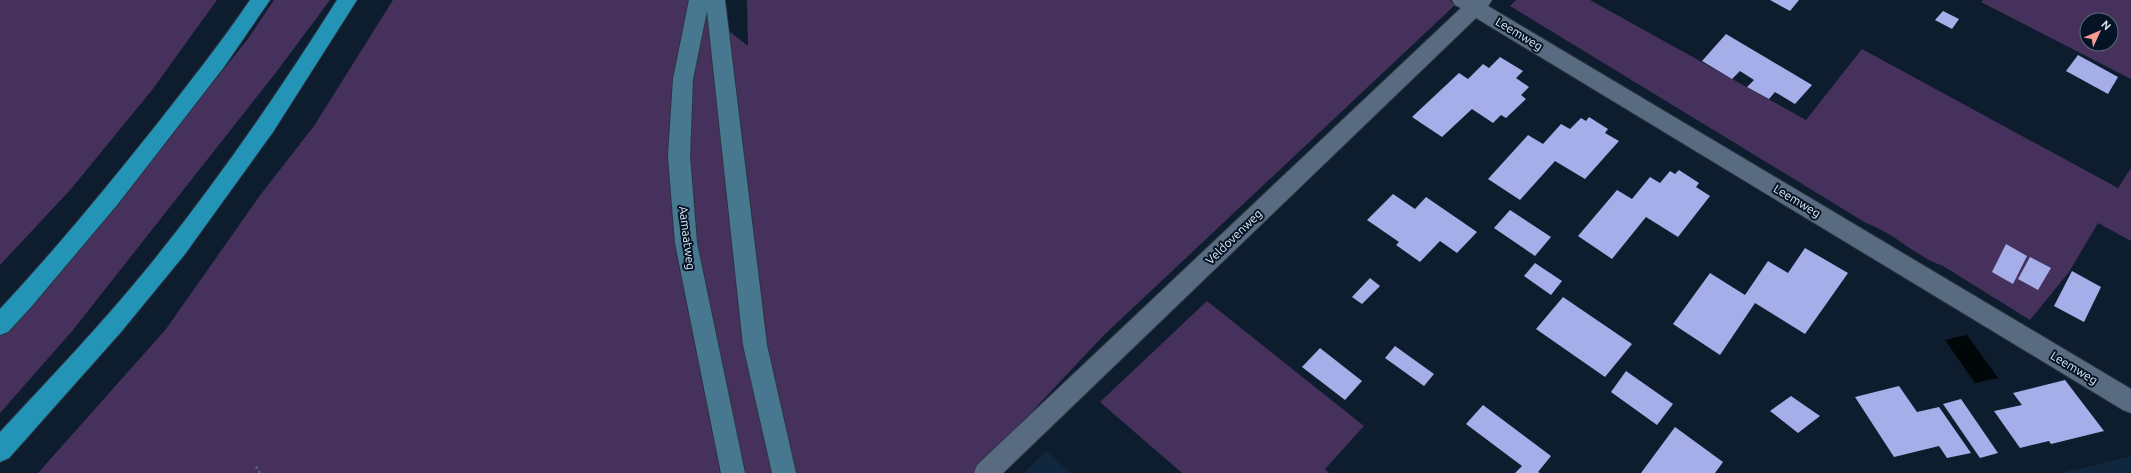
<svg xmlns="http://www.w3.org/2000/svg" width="2131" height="473" font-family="Ubuntu,sans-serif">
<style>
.built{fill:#11273d}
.green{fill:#46315c;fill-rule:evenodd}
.water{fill:#010708}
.building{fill:#a6aeea}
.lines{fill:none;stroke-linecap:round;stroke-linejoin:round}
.street-casing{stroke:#2d3543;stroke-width:2}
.secondary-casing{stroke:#2d3543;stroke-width:2}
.highway-casing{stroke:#2d3543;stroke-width:2}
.path{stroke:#5e6c7b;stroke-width:2.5;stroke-dasharray:2 3;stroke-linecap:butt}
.street{fill:#586b80;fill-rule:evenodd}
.secondary{fill:#487790;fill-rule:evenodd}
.highway{fill:#2393b6;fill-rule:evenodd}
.labels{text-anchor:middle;stroke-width:4;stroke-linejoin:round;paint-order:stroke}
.street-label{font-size:12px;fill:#e1ecf8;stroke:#051424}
</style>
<rect width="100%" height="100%" fill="#0d1d2e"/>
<g class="built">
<path d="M1046,451L1071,473H1024Z"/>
<path d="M2131,456V473H2061Z"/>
</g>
<g class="green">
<path d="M0,0H217L152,90L71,189L0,265Z"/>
<path d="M274,0H330L277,71L73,330L0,413V332L167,140L247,40Z"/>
<path d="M393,0H689L748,46L747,0H1449L1456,4L1103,336L974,473H38L166,329L261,194L314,126Z"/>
<path d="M1516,0H1590L1806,120L1862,49L2118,188L2131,168V241L2098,223L2069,272L2030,320L1943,266C1915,256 1894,233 1866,223L1510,6Z"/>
<path d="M1983,0H2131V79L1981,2ZM2087,20H2111V44H2087Z"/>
<path d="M1207,301L1364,426L1325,469L1329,473H1182L1100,402Z"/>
</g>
<path class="water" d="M1967,335L1998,378L1975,383L1945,340Z"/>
<g class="building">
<path d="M1770,0H1799L1790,11Z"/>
<path d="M1943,11L1959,19L1952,29L1935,20Z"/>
<path d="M1726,34L1812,85L1795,104L1775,92L1769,99L1747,87L1754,80L1740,71L1732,79L1702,61Z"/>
<path d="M2078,55L2118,77L2108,94L2066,71Z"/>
<path d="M1500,57L1523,71L1516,78L1529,87L1521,95L1526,99L1506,118L1501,115L1493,123L1472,109L1442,137L1412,117L1459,73L1468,79L1483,64L1489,68Z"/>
<path d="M1589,117L1608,129L1605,133L1619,141L1585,179L1555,161L1520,200L1488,179L1528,135L1543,144L1561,124L1570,129L1581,118L1586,121Z"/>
<path d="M1679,170L1699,183L1696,187L1710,196L1678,237L1646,217L1612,259L1578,236L1617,190L1632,199L1650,177L1660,183L1670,171L1675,174Z"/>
<path d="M1393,194L1415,209L1426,197L1477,232L1457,253L1440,241L1420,262L1396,245L1399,242L1367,220Z"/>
<path d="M1510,210L1551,237L1535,256L1494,228Z"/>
<path d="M2006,244L2027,256L2013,284L1992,272Z"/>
<path d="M1805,248L1848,273L1805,334L1755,303L1720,355L1673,324L1710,273L1745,295L1768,261L1788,273Z"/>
<path d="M2030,257L2051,268L2038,290L2018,279Z"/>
<path d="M1535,263L1562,281L1551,295L1524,276Z"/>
<path d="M2072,271L2101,287L2084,322L2054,306Z"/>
<path d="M1370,278L1380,286L1362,304L1352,297Z"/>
<path d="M1563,297L1632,344L1605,377L1536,329Z"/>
<path d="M1395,346L1434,374L1424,386L1385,358Z"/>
<path d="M1320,348L1362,381L1345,400L1302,367Z"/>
<path d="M1626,371L1673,404L1657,425L1611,392Z"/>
<path d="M2065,380L2104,431L2051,444L2049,441L2020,448L1994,411L2022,405L2013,393Z"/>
<path d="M1899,386L1917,412L1939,407L1971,453L1947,458L1939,446L1894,457L1855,397Z"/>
<path d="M1791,396L1820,416L1798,433L1770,411Z"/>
<path d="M1961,399L1998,453L1980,458L1943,404Z"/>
<path d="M1483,405L1551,456L1538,472L1540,473H1515L1522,466L1466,424Z"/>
<path d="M1675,427L1723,462L1715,473H1641Z"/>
</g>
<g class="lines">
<g class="street-casing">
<path id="street" d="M1452,0H1492L1488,6L2131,389V413L2123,410L1476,18L1003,473H974L977,465L1461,8L1455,5Z"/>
</g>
<g class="secondary-casing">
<path id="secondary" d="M689,0H725L767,345L796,473H772L743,345L707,11L693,79L690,156L697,243L745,473H721L675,243L668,156L673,79Z"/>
</g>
<g class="highway-casing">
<g id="highway">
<path d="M250,0H270L224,67L117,205L31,307L8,332L0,335V309C55,250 107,187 157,124C189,83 221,43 250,0Z"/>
<path d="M337,0H357L273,132L185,254L121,332L9,458L0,462V432C50,378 102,324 149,266C217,182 279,92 337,0Z"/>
</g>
</g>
<path class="path" d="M256,467L260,473"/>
<use href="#street" class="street"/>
<use href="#secondary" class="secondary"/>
<use href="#highway" class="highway"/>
</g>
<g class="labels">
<g class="street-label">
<text transform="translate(1519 34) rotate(31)" y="4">Leemweg</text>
<text transform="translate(1797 201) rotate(31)" y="4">Leemweg</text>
<text transform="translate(1234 237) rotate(-44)" y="4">Veldovenweg</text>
<text transform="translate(687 238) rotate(83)" y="4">Aamaatweg</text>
<text transform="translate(2074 368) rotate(31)" y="4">Leemweg</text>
</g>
</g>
<g transform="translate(2099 32) rotate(46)"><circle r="19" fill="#051424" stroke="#5d6a79"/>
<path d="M0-3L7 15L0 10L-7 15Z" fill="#f59c94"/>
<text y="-6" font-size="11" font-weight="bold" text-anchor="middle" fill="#e1ecf8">N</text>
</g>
</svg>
